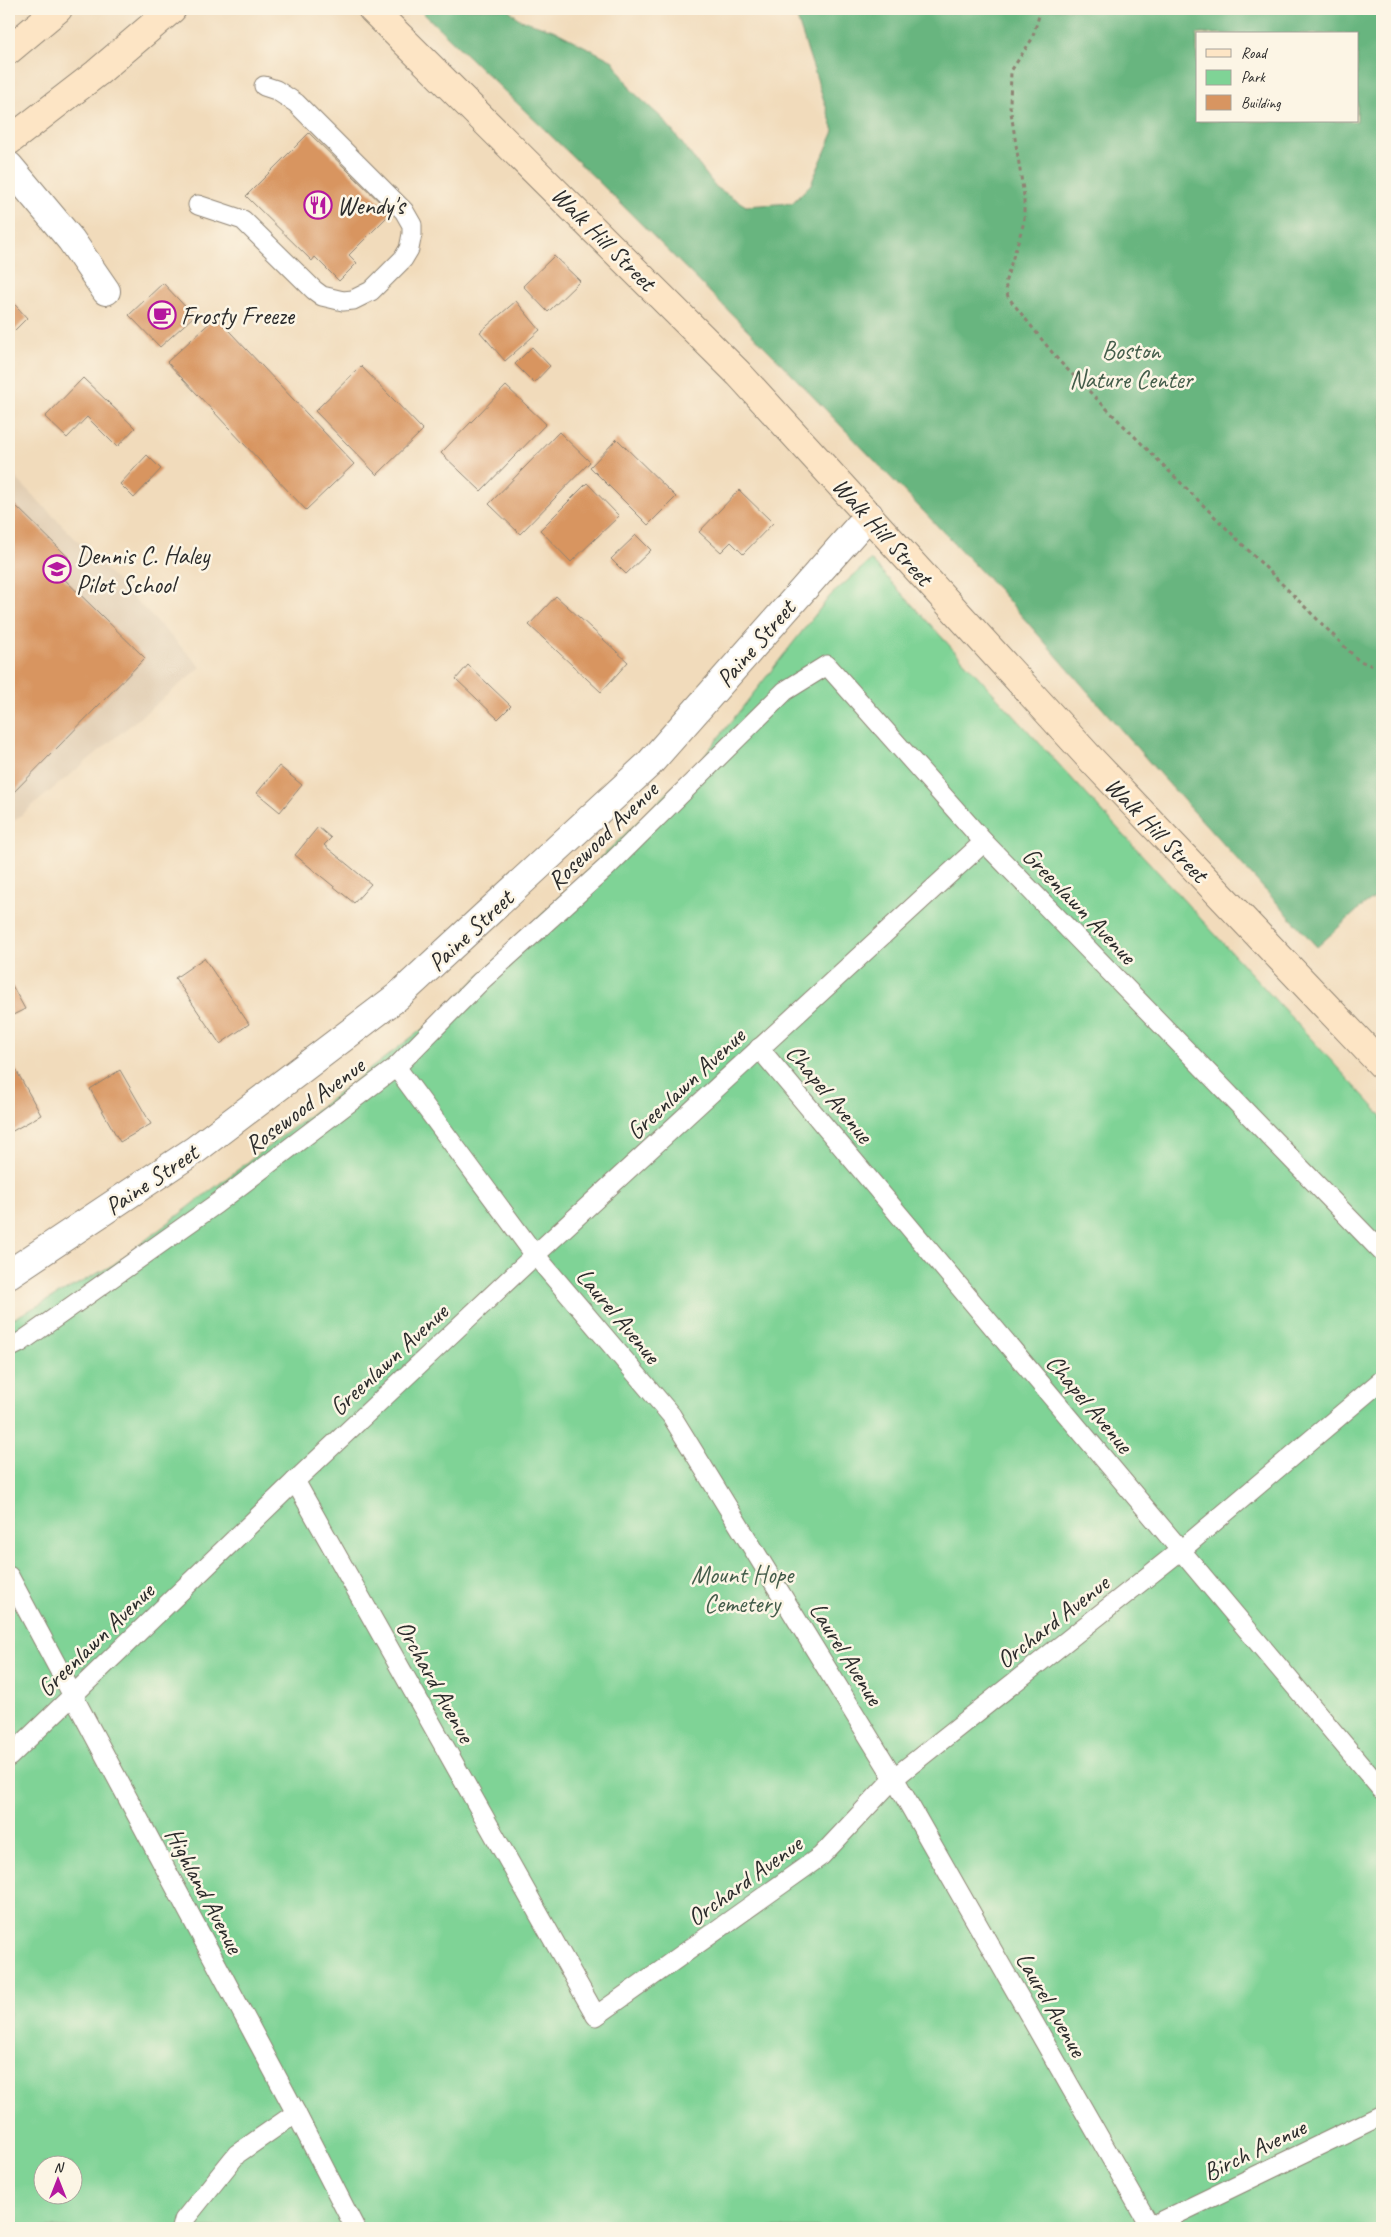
<svg xmlns="http://www.w3.org/2000/svg" width="1391" height="2237" font-family="Caveat,sans-serif">
<style>
.built{fill:#e1cdb2}
.green{fill:#7fd396;stroke:#557f60;fill-rule:evenodd}
.forest{fill:#67b57f;stroke:#497055;fill-rule:evenodd}
.building{fill:#d89561}
.lines{fill:none;stroke-linecap:round;stroke-linejoin:round}
.lane-casing{stroke:#8e8373;stroke-width:21}
.street-casing{stroke:#8e8373;stroke-width:30}
.secondary-casing{stroke:#8e8373;stroke-width:30}
.path{stroke:#8e8373;stroke-width:3;stroke-dasharray:4 4;stroke-linecap:butt}
.lane{stroke:#fff;stroke-width:19}
.street{stroke:#fff;stroke-width:28}
.secondary{stroke:#fde5c5;stroke-width:28}
.labels{text-anchor:middle;stroke-width:5;stroke-linejoin:round;paint-order:stroke}
.poi-label{font-size:25px;fill:#2b2b2b;stroke:#fcf5e5;text-anchor:start}
.street-label{font-size:25px;fill:#2b2b2b;stroke:#fcf5e5}
.park-label{font-size:25px;fill:#445d4b;stroke:#fcf5e5}
</style>
<rect width="100%" height="100%" fill="#fcf5e5"/>
<filter id="ink" filterUnits="userSpaceOnUse"><feTurbulence type="fractalNoise" baseFrequency=".02" numOctaves="2"/><feDisplacementMap in="SourceGraphic" scale="10" xChannelSelector="R" yChannelSelector="G"/><feConvolveMatrix kernelMatrix="1 2 1 2 8 2 1 2 1" color-interpolation-filters="sRGB"/></filter>
<filter id="wash" filterUnits="userSpaceOnUse"><feTurbulence type="fractalNoise" baseFrequency=".0096" numOctaves="4" result="noise"/><feDisplacementMap in="SourceGraphic" scale="20" xChannelSelector="R" yChannelSelector="G"/><feGaussianBlur stdDeviation="1.12" result="paint"/><feColorMatrix in="noise" values="0 0 0 0 0 0 0 0 0 0 0 0 0 0 0 0 0 1.4 0 .05"/><feComposite in="paint" operator="in"/></filter>
<g filter="url(#wash)">
<rect width="100%" height="100%" fill="#f1dbbb"/>
<path class="built" d="M9,471L201,667L9,825Z"/>
<path class="green" d="M871,560L1382,1116V2228H9V1321L113,1265L433,1021L701,760L830,596ZM42,2164H72V2194H42Z"/>
<path class="forest" d="M419,9H508L519,19L553,30L613,61L632,91L663,119L716,187L746,206L792,203L811,184L834,131L794,9H1382V893L1360,908L1317,947L1158,772L1000,591L775,357L595,178ZM1197,34H1357V121H1197Z"/>
<g id="blocks">
<g class="building">
<path d="M309,133L391,213L349,255L357,263L339,281L315,257L312,261L246,196Z"/>
<path d="M554,256L580,281L548,312L523,286Z"/>
<path d="M163,283L194,316L160,347L129,315Z"/>
<path d="M9,298L27,318L9,336Z"/>
<path d="M516,301L540,330L505,361L480,332Z"/>
<path d="M216,317L354,464L306,510L167,362Z"/>
<path d="M532,347L550,366L534,383L515,364Z"/>
<path d="M361,366L423,430L377,475L315,411Z"/>
<path d="M83,378L135,428L117,447L87,417L67,438L45,417Z"/>
<path d="M506,386L546,424L481,491L441,453Z"/>
<path d="M559,432L590,462L520,534L489,504Z"/>
<path d="M617,439L676,497L648,525L590,467Z"/>
<path d="M147,455L161,469L134,498L120,484Z"/>
<path d="M587,483L619,516L571,562L540,530Z"/>
<path d="M739,490L773,523L743,554L731,542L721,552L699,532Z"/>
<path d="M9,499L68,557L55,570L145,658L9,797Z"/>
<path d="M636,535L651,550L626,574L611,559Z"/>
<path d="M556,596L628,662L601,692L529,625Z"/>
<path d="M468,665L511,706L498,719L456,679Z"/>
<path d="M279,766L302,785L280,812L257,793Z"/>
<path d="M318,827L331,838L324,845L371,884L354,903L295,855Z"/>
<path d="M204,958L249,1024L220,1044L175,978Z"/>
<path d="M9,980L25,1009L13,1015L9,1007Z"/>
<path d="M15,1068L41,1115L9,1133V1071Z"/>
<path d="M120,1070L151,1124L120,1142L90,1089Z"/>
</g>
</g>
</g>
<g filter="url(#ink)">
<use href="#blocks" fill-opacity="0" stroke="#8e8373" stroke-width="1"/>
<g class="lines">
<g class="lane-casing">
<g id="lane">
<path d="M198,205L243,220L314,290L322,296L343,301L353,300L371,291L403,259L409,249L412,234V225L404,211L296,103L276,90L264,86"/>
<path d="M759,1048L1382,1790"/>
<path d="M396,1067L535,1255L671,1415L894,1778L1151,2228"/>
<path d="M9,1348L21,1342L216,1204L396,1067L481,981L606,868L785,691L827,665L984,842L1382,1252"/>
<path d="M295,1481L596,2016L821,1856L894,1778L1181,1550L1382,1380"/>
<path d="M9,1576L296,2113L355,2228"/>
<path d="M9,1757L295,1481L535,1255L984,842"/>
<path d="M182,2228L184,2220L237,2154L296,2113"/>
<path d="M1148,2228L1382,2115"/>
</g>
</g>
<g class="street-casing">
<g id="street">
<path d="M9,166L71,240L106,291"/>
<path d="M9,1274L195,1150L397,997L649,764L869,515"/>
</g>
</g>
<g class="secondary-casing">
<g id="secondary">
<path d="M372,9L739,374L1088,756L1382,1065"/>
<path d="M9,50L58,9"/>
<path d="M9,141L97,73L172,9"/>
</g>
</g>
<path class="path" d="M1041,9L1032,39L1011,71L1010,106L1024,196V222L1005,283L1008,297L1059,361L1358,660L1382,670"/>
<use href="#lane" class="lane"/>
<use href="#street" class="street"/>
<use href="#secondary" class="secondary"/>
</g>
</g>
<defs>
<g id="restaurant-ring" transform="scale(1.4375)"><circle r="9.5" fill="#fcf5e5" stroke="#b5179e" stroke-width="1.5"/><path d="M-5-6h1v4h1v-4h1v4h1v-4h1v5L-1.5 .5V6h-2V.5L-5-1ZM5-6V6H3V1.5H1.5Q1.5-4 5-6Z" fill="#b5179e"/></g>
<g id="cafe-ring" transform="scale(1.4375)"><circle r="9.5" fill="#fcf5e5" stroke="#b5179e" stroke-width="1.5"/><path d="M-5.5-4.5H6V0H3Q3 3.5 0 3.5H-2.5Q-5.5 3.5-5.5 0ZM3-3.2v2h1.7v-2ZM-6 4.5H4V6H-6Z" fill="#b5179e"/></g>
<g id="school-ring" transform="scale(1.4375)"><circle r="9.5" fill="#fcf5e5" stroke="#b5179e" stroke-width="1.5"/><path d="M0-5L7-2L0 1L-7-2ZM-4 1L0 2.5L4 1V4Q0 6-4 4Z" fill="#b5179e"/></g>
</defs>
<g fill-rule="evenodd">
<use href="#restaurant-ring" x="318" y="205"/>
<use href="#cafe-ring" x="162" y="315"/>
<use href="#school-ring" x="57" y="569"/>
</g>
<g class="labels">
<g class="poi-label">
<text x="337" y="214">Wendy's</text>
<text x="181" y="324">Frosty Freeze</text>
<text x="76" y="564">Dennis C. Haley<tspan x="76" dy="29">Pilot School</tspan></text>
</g>
<g class="street-label">
<text transform="translate(604 238) rotate(45)" y="9">Walk Hill Street</text>
<text transform="translate(883 531) rotate(48)" y="9">Walk Hill Street</text>
<text transform="translate(755 643) rotate(-49)" y="9">Paine Street</text>
<text transform="translate(1157 829) rotate(46)" y="9">Walk Hill Street</text>
<text transform="translate(602 835) rotate(-44)" y="9">Rosewood Avenue</text>
<text transform="translate(1080 905) rotate(46)" y="9">Greenlawn Avenue</text>
<text transform="translate(470 930) rotate(-43)" y="9">Paine Street</text>
<text transform="translate(685 1083) rotate(-43)" y="9">Greenlawn Avenue</text>
<text transform="translate(830 1093) rotate(50)" y="9">Chapel Avenue</text>
<text transform="translate(304 1105) rotate(-37)" y="9">Rosewood Avenue</text>
<text transform="translate(151 1179) rotate(-34)" y="9">Paine Street</text>
<text transform="translate(619 1315) rotate(50)" y="9">Laurel Avenue</text>
<text transform="translate(388 1359) rotate(-43)" y="9">Greenlawn Avenue</text>
<text transform="translate(1090 1403) rotate(50)" y="9">Chapel Avenue</text>
<text transform="translate(1052 1621) rotate(-38)" y="9">Orchard Avenue</text>
<text transform="translate(95 1639) rotate(-44)" y="9">Greenlawn Avenue</text>
<text transform="translate(847 1653) rotate(58)" y="9">Laurel Avenue</text>
<text transform="translate(436 1681) rotate(61)" y="9">Orchard Avenue</text>
<text transform="translate(744 1880) rotate(-36)" y="9">Orchard Avenue</text>
<text transform="translate(205 1890) rotate(62)" y="9">Highland Avenue</text>
<text transform="translate(1052 2004) rotate(60)" y="9">Laurel Avenue</text>
<text transform="translate(1254 2149) rotate(-26)" y="9">Birch Avenue</text>
</g>
<g class="park-label">
<text x="1131" y="359">Boston<tspan x="1131" dy="29">Nature Center</tspan></text>
<text x="742" y="1583">Mount Hope<tspan x="742" dy="29">Cemetery</tspan></text>
</g>
</g>
<rect width="1391" height="2237" fill="none" stroke="#fcf5e5" stroke-width="30"/>
<rect x="1196" y="32" width="162" height="90" fill="#fcf5e5" stroke="#a8a49b"/>
<rect x="1206" y="49" width="25" height="8" fill="#fde5c5" stroke="#a8a49b"/>
<text x="1241" y="58" font-size="15" fill="#2b2b2b">Road</text>
<rect x="1206" y="70" width="25" height="15" fill="#7fd396" stroke="#a8a49b"/>
<text x="1241" y="82" font-size="15" fill="#2b2b2b">Park</text>
<rect x="1206" y="95" width="25" height="15" fill="#d89561" stroke="#a8a49b"/>
<text x="1241" y="108" font-size="15" fill="#2b2b2b">Building</text>
<g transform="translate(58 2180)"><circle r="24" fill="#fcf5e5" stroke="#a8a49b"/>
<path d="M0-4L9 19L0 12L-9 19Z" fill="#b5179e"/>
<text y="-8" font-size="14" font-weight="bold" text-anchor="middle" fill="#2b2b2b">N</text>
</g>
</svg>
